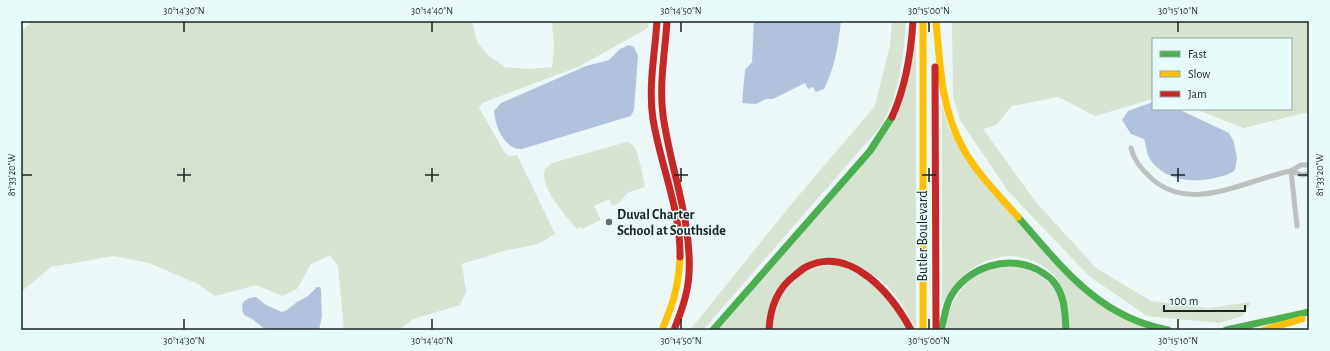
<svg xmlns="http://www.w3.org/2000/svg" width="1330" height="351" font-family="'Alegreya Sans',sans-serif">
<style>
.green{fill:#d5e3d0}
.water{fill:#b3c2dc}
.lines{fill:none;stroke-linecap:round;stroke-linejoin:round}
.street{stroke:#bcc1bf;stroke-width:5}
.fast{stroke:#4caf50;stroke-width:7}
.slow{stroke:#ffc107;stroke-width:7}
.jam{stroke:#c62828;stroke-width:7}
.ticks{fill:none;stroke:#1c2323;stroke-width:1.5}
.poi-dot{fill:#656d6d;stroke:#e8fbfb;stroke-width:1.5}
.labels{text-anchor:middle;stroke-width:3;stroke-linejoin:round;paint-order:stroke}
.poi-label{font-size:14px;font-weight:bold;fill:#1c2323;stroke:#e8fbfb;text-anchor:start}
.street-label{font-size:14px;fill:#1c2323;stroke:#e8fbfb}
.neatline{fill:none;stroke:#1c2323;stroke-width:1.5}
.ticks-label{font-size:10px;text-anchor:middle;fill:#1c2323}
</style>
<rect width="100%" height="100%" fill="#ecf7f7"/>
<g class="green">
<path d="M33,21H472L477,42L489,56L505,67L530,69L552,67L554,46L552,21H649L648,28L578,67L482,103L479,108L505,153L510,156L517,155L555,234L538,244L504,251L462,264L466,292L460,305L413,319L399,330H344L338,266L330,255L311,264L297,289L282,296L257,285L215,296L198,284L149,263L113,256L51,267L21,292V31Z"/>
<path d="M892,21H906C903,58 900,94 881,126L703,330H690L794,201L875,106L890,45Z"/>
<path d="M952,21H1309V112L1244,128L1195,109H1291V39H1153V99L1095,116L1058,97L1012,106L996,125L983,129L1035,201L1096,268L1151,301L1209,308L1251,302L1243,316L1219,323L1147,316L1089,276L1008,191L960,120L953,96Z"/>
<path d="M914,43H916V330C906,310 892,283 870,274C858,268 845,265 832,260L785,281L767,330H717L882,139Z"/>
<path d="M942,106L949,129L963,153L1088,296L1158,330H1069C1066,319 1060,284 1055,276C1050,270 1042,265 1035,262C998,243 956,272 942,305Z"/>
<path d="M627,142C630,144 633,145 635,148C638,153 645,183 645,187L627,193L619,203L612,206L609,199L594,206L601,220L582,229L581,227L577,229C567,217 538,186 545,169L552,163Z"/>
<path d="M835,265L855,271L886,293L907,330H771L779,297L803,272L820,266Z"/>
<path d="M1000,266L1027,268L1051,283L1060,297L1063,330H946C947,309 959,286 977,275C984,271 993,269 1000,266Z"/>
</g>
<g class="water">
<path d="M754,21H841C838,46 835,67 824,89L816,92L813,87L808,89L805,83L773,99H766L756,104L742,103L745,70L752,62Z"/>
<path d="M629,45L634,47L638,56L634,110L631,116L522,149C505,150 495,127 494,111L501,103L586,66L609,60L620,49Z"/>
<path d="M1153,102V109H1178L1229,133L1234,142L1237,158L1235,170C1229,175 1222,176 1215,178C1192,183 1168,181 1152,162C1146,155 1147,147 1144,139L1131,134L1122,120L1128,111Z"/>
<path d="M317,287H320L321,290L322,316L319,330H266L252,319L244,315C239,303 244,298 256,297L266,305L282,312L287,310L297,302L308,296Z"/>
</g>
<g class="lines">
<g class="street">
<path d="M1131,148C1134,161 1142,170 1151,178C1191,215 1247,179 1291,171L1301,165H1309"/>
<path d="M1291,171L1297,226"/>
<path d="M1291,171L1302,175L1309,174"/>
</g>
<g class="fast">
<path d="M1018,217C1062,267 1098,317 1168,330"/>
<path d="M713,330L870,151L892,117"/>
<path d="M941,330C944,321 945,309 949,300C965,266 1012,252 1043,273C1046,275 1051,278 1053,281C1065,295 1065,312 1066,330"/>
<path d="M1226,330L1309,312"/>
</g>
<g class="slow">
<path d="M923,21V330"/>
<path d="M936,21C940,64 941,109 963,148C977,174 999,195 1018,217"/>
<path d="M662,330C673,304 679,285 680,257"/>
<path d="M1264,330L1302,319"/>
</g>
<g class="jam">
<path d="M657,21C655,53 648,87 653,119C660,164 681,210 680,257"/>
<path d="M667,21C665,52 659,84 663,115C670,168 692,220 689,274C688,294 681,312 674,330"/>
<path d="M935,67L936,330"/>
<path d="M892,117C906,86 911,55 913,21"/>
<path d="M769,330C770,309 777,289 794,276C798,273 802,269 806,267C851,244 893,296 911,330"/>
</g>
</g>
<path class="ticks" d="M184,22V32M432,22V32M681,22V32M929,22V32M1178,22V32M184,168V182M432,168V182M681,168V182M929,168V182M1178,168V182M22,175H32M177,175H191M425,175H439M674,175H688M922,175H936M1171,175H1185M1298,175H1308M184,319V329M432,319V329M681,319V329M929,319V329M1178,319V329"/>
<circle class="poi-dot" cx="609" cy="222" r="4"/>
<g class="labels">
<g class="poi-label">
<text x="617" y="219">Duval Charter<tspan x="617" dy="16">School at Southside</tspan></text>
</g>
<g class="street-label">
<text transform="translate(922 236) rotate(-90)" y="5">Butler Boulevard</text>
</g>
</g>
<rect width="1330" height="351" fill="none" stroke="#e8fbfb" stroke-width="44"/>
<rect x="1152" y="38" width="140" height="72" fill="#e8fbfb" stroke="#96a5a5"/>
<rect x="1160" y="51" width="20" height="6" fill="#4caf50" stroke="#96a5a5"/>
<text x="1188" y="58" font-size="12" fill="#1c2323">Fast</text>
<rect x="1160" y="71" width="20" height="6" fill="#ffc107" stroke="#96a5a5"/>
<text x="1188" y="78" font-size="12" fill="#1c2323">Slow</text>
<rect x="1160" y="91" width="20" height="6" fill="#c62828" stroke="#96a5a5"/>
<text x="1188" y="98" font-size="12" fill="#1c2323">Jam</text>
<path d="M1164 305v6h81v-6" fill="none" stroke="#1c2323" stroke-width="2"/>
<text x="1170" y="305" font-size="12" fill="#1c2323" stroke="#e8fbfb" stroke-width="3" paint-order="stroke">100 m</text>
<rect x="22" y="22" width="1286" height="307" class="neatline"/>
<g class="ticks-label">
<text x="184" y="14">30°14'30"N</text>
<text x="432" y="14">30°14'40"N</text>
<text x="681" y="14">30°14'50"N</text>
<text x="929" y="14">30°15'00"N</text>
<text x="1178" y="14">30°15'10"N</text>
<text transform="translate(1319 175) rotate(-90)" y="4">81°33'20"W</text>
<text transform="translate(11 175) rotate(-90)" y="4">81°33'20"W</text>
<text x="184" y="344">30°14'30"N</text>
<text x="432" y="344">30°14'40"N</text>
<text x="681" y="344">30°14'50"N</text>
<text x="929" y="344">30°15'00"N</text>
<text x="1178" y="344">30°15'10"N</text>
</g>
</svg>
